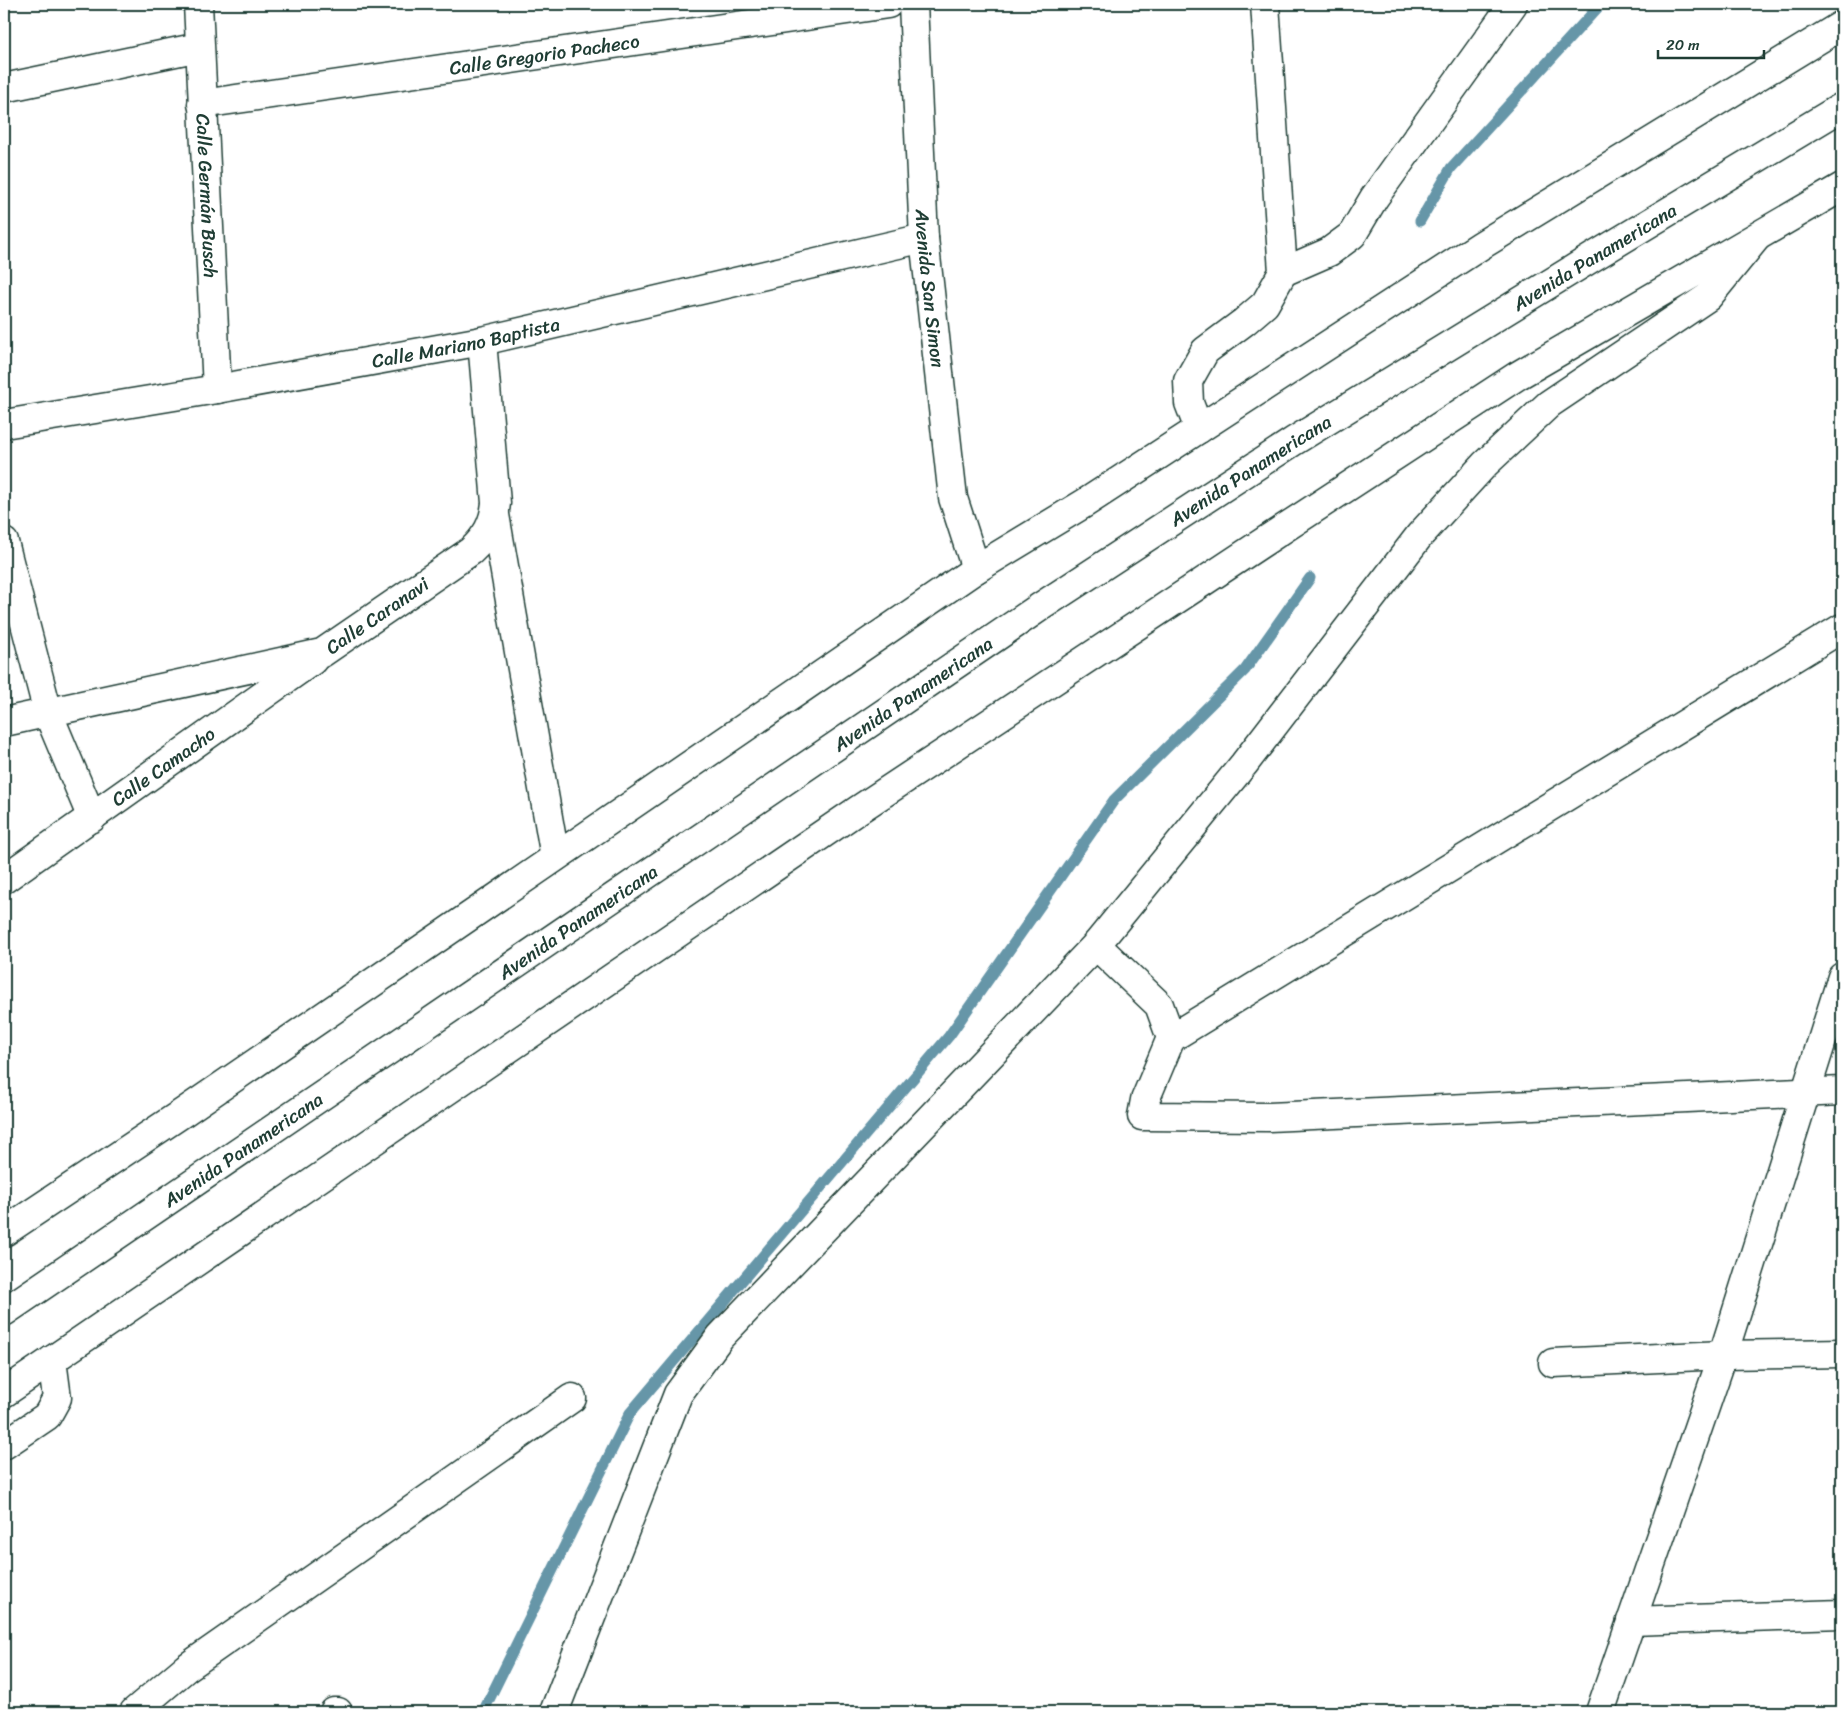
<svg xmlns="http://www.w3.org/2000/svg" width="1846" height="1716" font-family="Sriracha,sans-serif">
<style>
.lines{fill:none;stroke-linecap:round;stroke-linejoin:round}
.stream{stroke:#6696a8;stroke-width:11}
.minor-casing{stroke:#1f3d34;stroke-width:31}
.highway-casing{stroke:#1f3d34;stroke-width:31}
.minor{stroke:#fff;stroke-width:28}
.highway{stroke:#fff;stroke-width:28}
.labels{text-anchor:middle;stroke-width:4;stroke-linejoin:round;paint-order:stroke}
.street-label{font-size:19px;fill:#1f3d34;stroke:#fff}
</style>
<rect width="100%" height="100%" fill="#fff"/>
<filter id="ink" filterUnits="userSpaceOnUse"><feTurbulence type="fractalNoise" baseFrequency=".02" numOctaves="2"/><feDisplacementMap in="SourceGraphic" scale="10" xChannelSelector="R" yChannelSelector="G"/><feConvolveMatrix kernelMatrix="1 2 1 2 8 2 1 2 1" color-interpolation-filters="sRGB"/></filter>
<g filter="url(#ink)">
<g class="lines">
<g class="stream">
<path d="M1420,221L1451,168L1601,4"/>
<path d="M483,1712L630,1413L949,1036L1114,800L1245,670L1310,578"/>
</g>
<g class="minor-casing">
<g id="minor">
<path id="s1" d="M198,4L217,389"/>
<path id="s2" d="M913,4L924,238L953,498L976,569"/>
<path d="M4,88L199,47"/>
<path id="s3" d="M202,104L888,4"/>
<path d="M1283,272L1329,252L1352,235L1374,198L1513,4"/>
<path id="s4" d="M4,424L217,389L482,341L924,238"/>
<path d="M1199,429L1189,403L1188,381L1205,351L1244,322L1265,304L1283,272L1265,4"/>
<path d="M495,515L555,857"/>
<path d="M4,542L48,713L92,818"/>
<path id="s5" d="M4,722L322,653L471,551C486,537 494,524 496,503L482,341"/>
<path id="s6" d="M4,879L313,660"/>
<path d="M1096,945L1159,1005L1171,1038L1145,1100L1142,1116L1269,1117L1842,1091"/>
<path d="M1171,1038L1842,628"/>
<path d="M4,1232L184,1112L976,569L1085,503L1480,246L1842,25"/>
<path d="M1553,1363L1723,1355L1842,1353"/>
<path d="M4,1445L47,1416L57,1398L52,1360"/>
<path d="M1631,1621L1842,1614"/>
<path d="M134,1712L186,1668L572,1398"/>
<path d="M334,1712H338"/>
<path d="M554,1712L678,1394L720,1337L1096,945L1244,764L1420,535L1485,464L1549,404L1708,297L1756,238"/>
<path d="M1600,1712L1723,1355L1842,977"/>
</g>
</g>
<g class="highway-casing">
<g id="highway">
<path id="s7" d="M4,1312L1040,607L1294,441L1593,257L1842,107"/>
<path d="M4,1393L858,810L1283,529L1517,376L1842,187"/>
</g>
</g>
<use href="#minor" class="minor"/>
<use href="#highway" class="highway"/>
</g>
</g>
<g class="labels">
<g class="street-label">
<text dy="7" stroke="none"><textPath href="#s3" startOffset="346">Calle Gregorio Pacheco</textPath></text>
<text dy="7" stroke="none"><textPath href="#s1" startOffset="192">Calle Germán Busch</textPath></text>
<text dy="7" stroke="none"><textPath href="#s7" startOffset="1909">Avenida Panamericana</textPath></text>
<text dy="7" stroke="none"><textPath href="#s2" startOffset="285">Avenida San Simon</textPath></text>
<text dy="7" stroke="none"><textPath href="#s4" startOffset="469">Calle Mariano Baptista</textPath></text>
<text dy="7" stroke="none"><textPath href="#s7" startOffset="1504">Avenida Panamericana</textPath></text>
<text dy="7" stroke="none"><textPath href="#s5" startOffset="392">Calle Caranavi</textPath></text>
<text dy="7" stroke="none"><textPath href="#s7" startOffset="1099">Avenida Panamericana</textPath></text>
<text dy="7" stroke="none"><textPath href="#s6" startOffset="195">Calle Camacho</textPath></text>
<text dy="7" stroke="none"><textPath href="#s7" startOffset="694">Avenida Panamericana</textPath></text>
<text dy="7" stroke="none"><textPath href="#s7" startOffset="289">Avenida Panamericana</textPath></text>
</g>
</g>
<rect width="1846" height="1716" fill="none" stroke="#fff" stroke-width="20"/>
<rect x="10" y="10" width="1826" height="1696" fill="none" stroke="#1f3d34" stroke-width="2" filter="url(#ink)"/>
<path d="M1658 50v8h106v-8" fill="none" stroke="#1f3d34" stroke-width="2.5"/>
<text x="1666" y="50" font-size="15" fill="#1f3d34" stroke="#ffffff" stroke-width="4" paint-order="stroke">20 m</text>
</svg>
